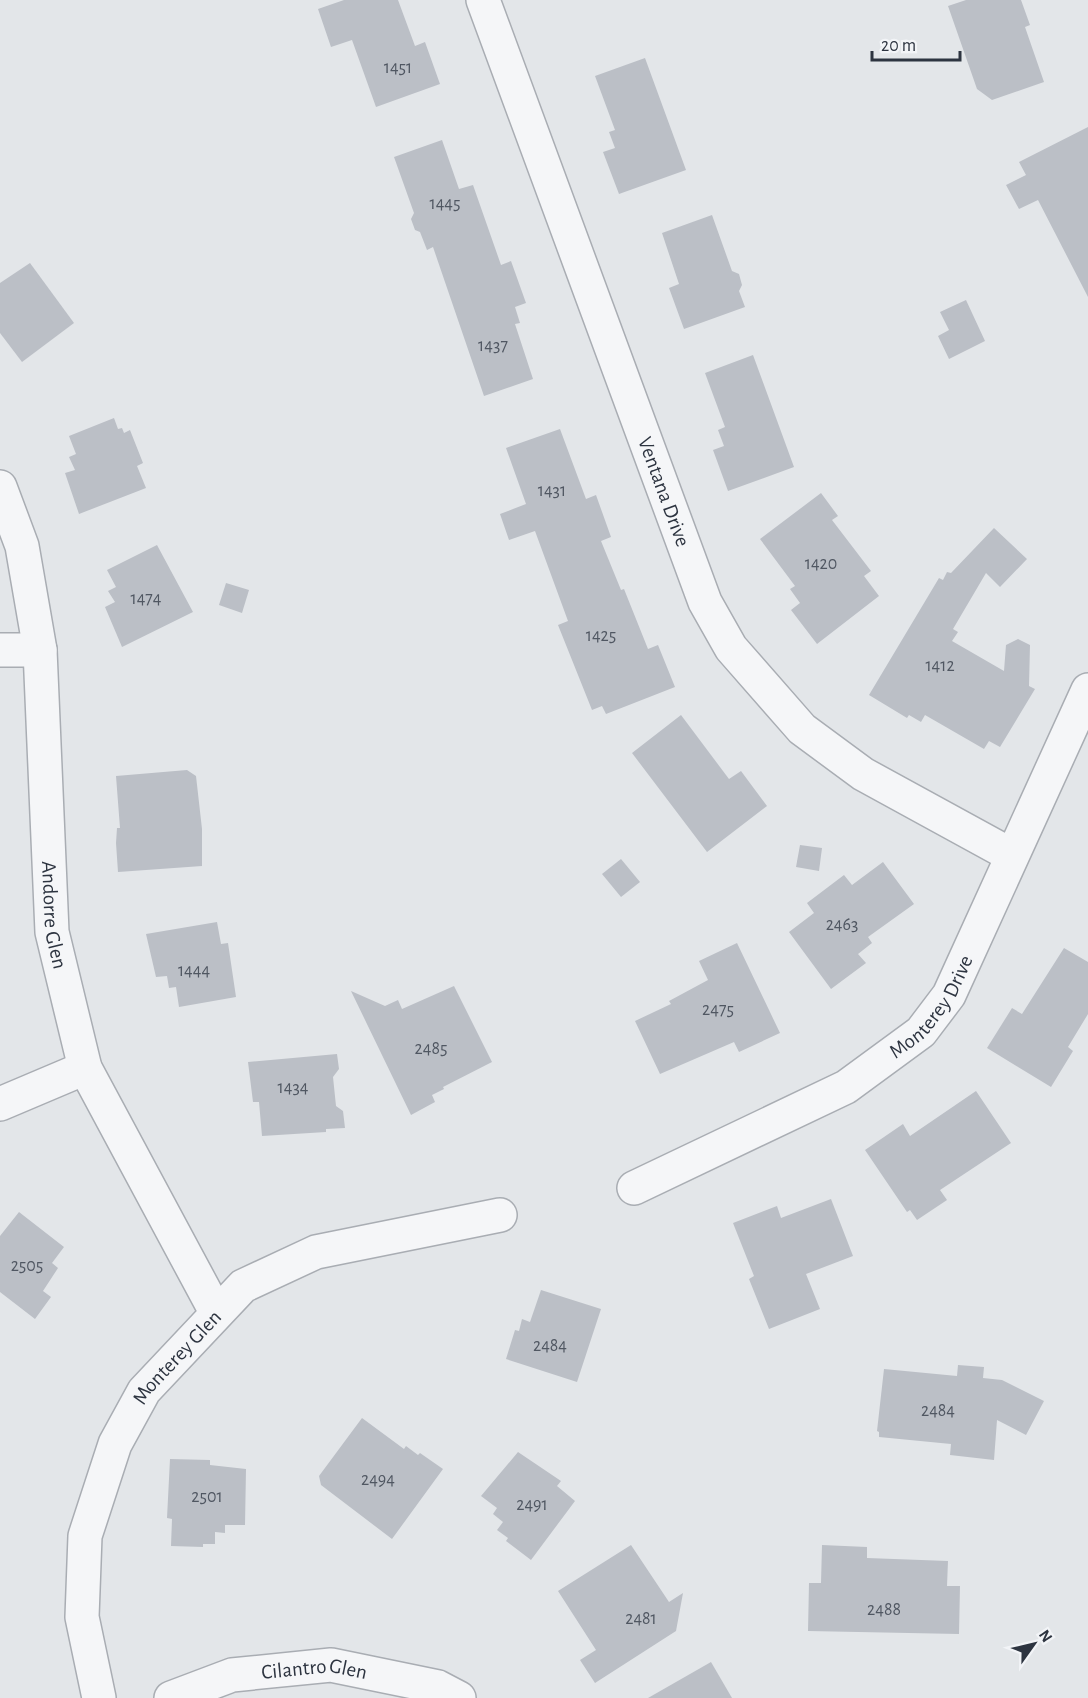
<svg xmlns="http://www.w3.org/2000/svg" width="1088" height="1698" font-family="'Alegreya Sans',sans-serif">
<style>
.building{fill:#bbbfc6}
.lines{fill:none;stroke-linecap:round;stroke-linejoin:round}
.minor-casing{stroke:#a9adb3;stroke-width:36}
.minor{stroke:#f5f6f8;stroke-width:33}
.labels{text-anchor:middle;stroke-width:5;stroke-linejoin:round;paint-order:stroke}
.number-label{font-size:18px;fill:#505762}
.street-label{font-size:21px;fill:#2d3440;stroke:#f2f4f7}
</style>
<rect width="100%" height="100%" fill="#e3e6e9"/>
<g class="building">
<path d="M344,0H398L415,46L425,42L440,84L376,107L352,40L331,47L318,9Z"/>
<path d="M966,0H1021L1030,25L1025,27L1044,82L992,100L977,89L948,6Z"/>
<path d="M645,58L686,170L619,194L603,152L615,148L609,132L615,130L595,76Z"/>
<path d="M1088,127V297L1038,200L1019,209L1006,185L1026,175L1019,162Z"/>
<path d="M442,140L459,189L473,185L501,265L511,261L526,303L515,307L520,323L515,324L533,379L484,396L433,247L427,250L420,232L415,230L411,219L414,213L394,157Z"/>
<path d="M712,215L732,271L739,274L742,285L739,291L745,307L684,329L669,288L679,284L662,233Z"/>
<path d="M30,263L74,323L22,362L0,333V283Z"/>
<path d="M966,300L985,341L949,359L938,336L949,330L940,312Z"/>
<path d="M753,355L794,467L728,491L713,450L724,446L718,430L725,427L705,373Z"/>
<path d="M114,418L118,429L122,428L124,433L130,430L143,463L137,466L146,488L79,514L65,473L75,470L69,457L76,454L69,436Z"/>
<path d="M560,429L586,499L596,495L611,537L601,541L621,590L624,589L648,649L658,645L675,687L606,714L602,706L592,710L558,625L568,621L535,531L509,540L500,514L526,504L506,448Z"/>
<path d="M821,493L838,516L832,520L871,571L864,576L879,596L817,644L791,610L800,603L790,589L795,586L760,539Z"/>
<path d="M994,528L1027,559L1000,587L986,573L953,629L958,632L952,641L1004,671L1006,645L1018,639L1030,645L1029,686L1035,689L1000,747L989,741L984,749L925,715L921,722L909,715L907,718L869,695L939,578L943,580L947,572L951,573Z"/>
<path d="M157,545L193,612L122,647L105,607L115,602L108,591L116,587L107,570Z"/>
<path d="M226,583L249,590L242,613L219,605Z"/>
<path d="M681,715L729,779L741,771L767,806L707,852L632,753Z"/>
<path d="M187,770L196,776L202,829V866L118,872L116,843L117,828H120L116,776Z"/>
<path d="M800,845L822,848L819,871L796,867Z"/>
<path d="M621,859L640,882L621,897L602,874Z"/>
<path d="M883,862L914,904L868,937L872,943L858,954L866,963L831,989L789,932L814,913L807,903L844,875L852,885Z"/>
<path d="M217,922L221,944L228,943L236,997L179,1007L176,987L169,988L167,976L156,977L146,934Z"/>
<path d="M737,943L780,1033L739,1052L734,1042L660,1074L635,1021L671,1004L669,1001L708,980L699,961Z"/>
<path d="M1064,948L1088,962V1014L1068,1047L1073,1051L1051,1087L987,1048L1012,1008L1022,1014Z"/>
<path d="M454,986L492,1062L443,1087L444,1089L432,1095L435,1102L411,1115L351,991L385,1006L398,1000L402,1009Z"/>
<path d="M337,1054L339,1069L333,1077L336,1106L343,1111L345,1128L326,1129V1132L262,1136L259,1102H253L248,1062Z"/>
<path d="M976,1091L1011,1143L940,1190L947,1200L917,1220L910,1210L907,1212L865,1150L903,1124L910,1136Z"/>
<path d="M831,1199L853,1256L806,1274L820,1309L769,1329L749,1279L754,1276L733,1223L777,1206L781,1218Z"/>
<path d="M19,1212L64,1247L52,1263L58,1268L43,1291L51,1297L35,1319L0,1292V1236Z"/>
<path d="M541,1290L601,1309L577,1382L506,1359L515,1330L519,1331L522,1319L530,1322Z"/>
<path d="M958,1365L984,1367L983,1378L1002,1380L1044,1401L1026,1435L997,1420L994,1460L950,1455L951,1444L879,1437V1432L877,1431L884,1369L957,1376Z"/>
<path d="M362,1418L404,1449L406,1446L418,1455L420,1453L443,1469L392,1539L321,1485L319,1476Z"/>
<path d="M518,1452L561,1481L557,1486L575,1501L531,1560L506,1541L508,1538L497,1530L503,1522L493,1514L497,1508L481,1496Z"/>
<path d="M170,1459L210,1460V1465L246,1469L245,1525H225V1533L215,1532V1544H203V1547L171,1546L172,1519L167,1518Z"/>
<path d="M631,1545L669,1602L683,1593L676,1631L595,1683L580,1660L596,1650L558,1591Z"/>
<path d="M822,1545L867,1547V1558L948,1561L947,1586H960L959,1634L808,1631L809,1583H821Z"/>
<path d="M711,1662L732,1698H648Z"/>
</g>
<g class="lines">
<g class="minor-casing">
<g id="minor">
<path id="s1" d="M483,0L705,602L731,648L802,729L863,774L1011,855"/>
<path id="s2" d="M0,487L22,546L40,650L52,932L85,1068L216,1312"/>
<path d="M0,650H40"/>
<path d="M0,1104L85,1068"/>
<path id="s3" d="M634,1188L846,1087L921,1032L949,995L1088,690"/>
<path id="s4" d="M99,1698L82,1617L85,1536L115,1444L144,1391L243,1286L316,1252L500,1215"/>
<path id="s5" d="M171,1698L232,1675L331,1665L438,1687L459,1698"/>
</g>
</g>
<use href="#minor" class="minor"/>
</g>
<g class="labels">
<g class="number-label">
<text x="398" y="73">1451</text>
<text x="445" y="209">1445</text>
<text x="493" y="351">1437</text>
<text x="552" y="496">1431</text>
<text x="821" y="569">1420</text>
<text x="146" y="604">1474</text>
<text x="601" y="641">1425</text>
<text x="940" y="671">1412</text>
<text x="842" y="930">2463</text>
<text x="194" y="976">1444</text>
<text x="718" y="1015">2475</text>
<text x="431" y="1054">2485</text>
<text x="293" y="1093">1434</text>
<text x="27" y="1271">2505</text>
<text x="550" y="1351">2484</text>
<text x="938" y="1416">2484</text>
<text x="378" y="1485">2494</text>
<text x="207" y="1502">2501</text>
<text x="532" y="1510">2491</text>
<text x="884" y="1615">2488</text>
<text x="641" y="1624">2481</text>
</g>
<g class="street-label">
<text dy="7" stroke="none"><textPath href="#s1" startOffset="524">Ventana Drive</textPath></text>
<text dy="7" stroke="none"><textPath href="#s2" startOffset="434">Andorre Glen</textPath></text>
<text dy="7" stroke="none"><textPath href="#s3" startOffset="354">Monterey Drive</textPath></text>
<text dy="7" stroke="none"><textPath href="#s4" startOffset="368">Monterey Glen</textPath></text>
<text dy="7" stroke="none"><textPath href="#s5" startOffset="148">Cilantro Glen</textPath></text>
</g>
</g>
<g transform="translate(1034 1644) rotate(56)" stroke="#f2f4f7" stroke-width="4.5" paint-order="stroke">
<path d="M0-4.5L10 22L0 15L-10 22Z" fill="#2d3440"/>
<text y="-9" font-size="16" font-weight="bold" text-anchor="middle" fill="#2d3440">N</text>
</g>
<path d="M872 51v9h88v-9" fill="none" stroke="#2d3440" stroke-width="3"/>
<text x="881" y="51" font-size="18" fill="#2d3440" stroke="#f2f4f7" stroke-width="4.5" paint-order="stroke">20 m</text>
</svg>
